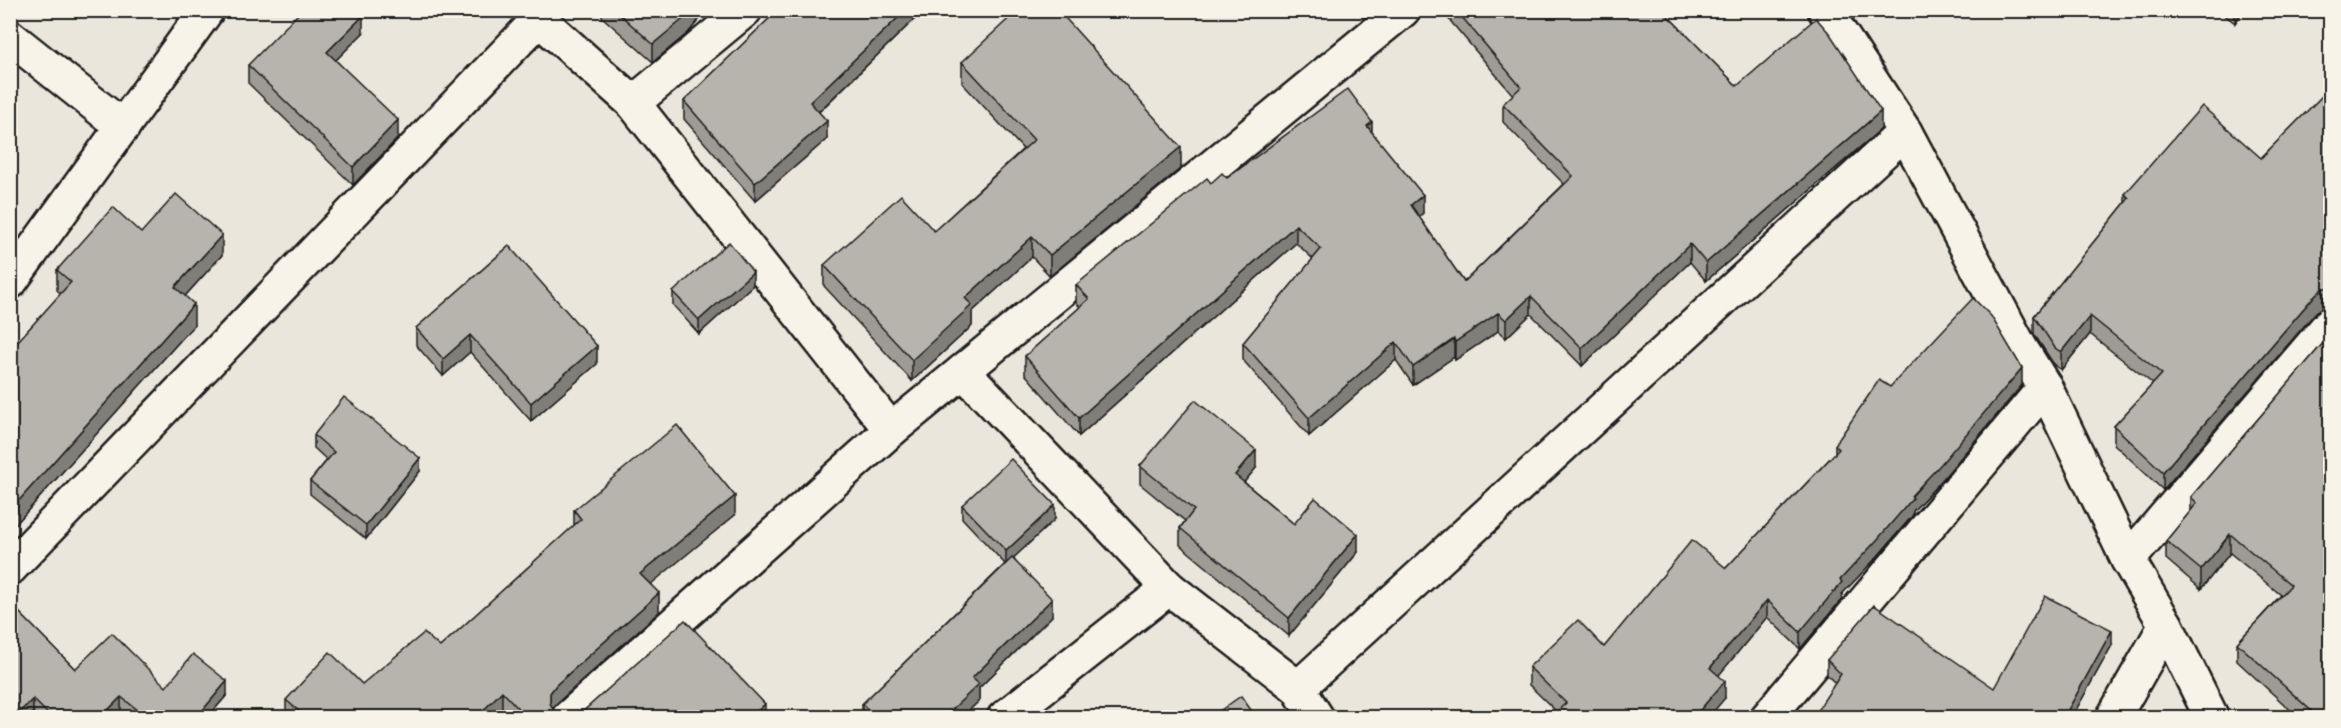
<svg xmlns="http://www.w3.org/2000/svg" width="2341" height="728" font-family="'Playpen Sans',sans-serif">
<style>
.lines{fill:none;stroke-linecap:round;stroke-linejoin:round}
.street-casing{stroke:#1c1c1c;stroke-width:38}
.secondary-casing{stroke:#1c1c1c;stroke-width:38}
.street{stroke:#f7f3e8;stroke-width:33}
.secondary{stroke:#f7f3e8;stroke-width:33}
.wall{fill:#9d9b94;stroke:#1c1c1c;stroke-width:1.5}
.shaded-wall{fill:#7f7e78;stroke:#1c1c1c;stroke-width:1.5}
.building{fill:#b6b4ac;stroke:#1c1c1c;stroke-width:1.5}
</style>
<rect width="100%" height="100%" fill="#eae6dc"/>
<filter id="ink" filterUnits="userSpaceOnUse"><feTurbulence type="fractalNoise" baseFrequency=".0167" numOctaves="2"/><feDisplacementMap in="SourceGraphic" scale="12" xChannelSelector="R" yChannelSelector="G"/><feConvolveMatrix kernelMatrix="1 2 1 2 8 2 1 2 1" color-interpolation-filters="sRGB"/></filter>
<g filter="url(#ink)">
<g class="lines">
<g class="street-casing">
<g id="street">
<path d="M1825,10L1905,132L2020,347L2045,387L2128,560L2166,625L2212,718"/>
<path d="M10,37L123,127"/>
<path d="M633,103L745,10"/>
<path d="M10,282L207,10"/>
<path d="M963,371L1169,588L1298,688L1317,718"/>
<path d="M891,430L1403,10"/>
<path d="M2128,560L2330,324"/>
<path d="M10,568L539,19"/>
<path d="M1298,688L1905,132"/>
<path d="M1004,718L1169,588"/>
<path d="M1767,718L2045,387"/>
<path d="M2113,718L2166,625"/>
</g>
</g>
<g class="secondary-casing">
<path id="secondary" d="M532,10L539,19L633,103L891,430L568,718"/>
</g>
<use href="#street" class="street"/>
<use href="#secondary" class="secondary"/>
</g>
<g class="wall">
<path d="M602,10H707L688,33L653,62L602,17Z"/>
<path d="M778,10H924L819,112L827,139L755,201L684,119V101Z"/>
<path d="M1250,10H1261L1256,16Z"/>
<path d="M1441,10H1662L1737,86L1881,129L1706,281L1690,262L1582,366L1531,314L1506,338L1498,331L1455,360L1454,357L1413,385L1396,360L1309,436L1243,360V343L1313,259L1296,243L1079,436L1025,374V356L1080,307L1076,303V285L1211,183L1372,132L1423,213L1419,217L1464,282L1564,184L1503,122V104L1513,95Z"/>
<path d="M2218,10H2244L2235,23Z"/>
<path d="M363,33L336,60L398,138L353,185L248,83V65Z"/>
<path d="M962,62L1181,168L1050,276L1032,257L972,312V326L912,381L824,286V265L934,231L1023,149L962,83Z"/>
<path d="M2331,87V306L2323,307L2316,312L2163,490L2114,444V426L2153,384L2090,334L2061,370L2055,366L2034,334V316L2125,203V194L2261,158Z"/>
<path d="M141,233L222,255L185,296L194,325L14,526L10,523V350L61,294L57,290V270Z"/>
<path d="M509,246L597,364L531,421L470,352L443,376L416,345V328Z"/>
<path d="M753,285L699,334L673,305V292Z"/>
<path d="M2331,334V717H2298L2237,661V643L2281,595L2230,553L2201,589L2166,559V541L2191,511V497Z"/>
<path d="M2022,385L1941,481L1913,511V515L1877,557L1842,594V599L1800,649L1767,617L1718,676L1725,698L1557,712L1529,685V667L1604,647L1726,568L1835,453V445Z"/>
<path d="M314,435L420,471L366,539L310,494V481L327,460L314,448Z"/>
<path d="M1140,466L1256,468L1244,482L1294,524L1358,552L1289,636L1180,545V528L1185,521L1140,484Z"/>
<path d="M962,505L1055,519L1013,558L1052,616L979,688V701L962,717H862V704L1005,564L962,518Z"/>
<path d="M574,510L735,515L650,584L659,612L556,704L552,709L554,711L562,717H569H509L502,710L494,717H286V700L362,684L440,647L574,526Z"/>
<path d="M10,603L75,669L166,687L227,695L208,717H130L121,711L115,717H38L33,712Z"/>
<path d="M2112,645L2072,717L1835,683L1827,675V660L1994,688Z"/>
</g>
<g class="shaded-wall">
<path d="M692,10H707L688,33L653,62V44Z"/>
<path d="M906,10H924L810,120V102Z"/>
<path d="M1256,10H1261L1256,16Z"/>
<path d="M2235,10H2244L2235,23Z"/>
<path d="M363,16V33L327,69V52Z"/>
<path d="M1881,111V129L1706,281V263Z"/>
<path d="M398,120V138L353,185V167Z"/>
<path d="M827,121V139L755,201V183Z"/>
<path d="M1372,122V140L1367,126Z"/>
<path d="M1181,147V168L1050,276V255Z"/>
<path d="M1423,195V213L1411,223V205Z"/>
<path d="M1296,225V243L1079,436V418Z"/>
<path d="M222,235V255L175,307V287Z"/>
<path d="M1032,237V257L972,312V326L912,381V360L965,298Z"/>
<path d="M1690,244V262L1582,366V348Z"/>
<path d="M753,272V285L699,334V320Z"/>
<path d="M2323,288V307L2316,312L2163,490V472L2316,294Z"/>
<path d="M1531,296V314L1506,338V320Z"/>
<path d="M194,304V325L14,526V506Z"/>
<path d="M1498,313V331L1455,360V342Z"/>
<path d="M2090,316V334L2061,370V352Z"/>
<path d="M470,335V352L443,376V359Z"/>
<path d="M1454,339V357L1413,385V367Z"/>
<path d="M1396,342V360L1309,436V418Z"/>
<path d="M597,346V364L531,421V403Z"/>
<path d="M2022,368V385L1941,481L1913,511V515L1877,557L1842,594V599L1800,649V632L1840,580Z"/>
<path d="M1256,450V468L1235,493V475Z"/>
<path d="M420,458V471L366,539V525Z"/>
<path d="M735,496V515L640,593V574Z"/>
<path d="M1055,505V519L1006,565V551Z"/>
<path d="M1358,534V552L1289,636V618Z"/>
<path d="M2230,534V553L2201,589V570Z"/>
<path d="M659,593V612L556,704L550,712V693L556,685Z"/>
<path d="M1052,599V616L979,688V701L962,717H944L972,678Z"/>
<path d="M1767,600V617L1710,686V668Z"/>
<path d="M2112,630V645L2072,717H2064Z"/>
<path d="M227,681V695L208,717H197Z"/>
<path d="M1725,681V698L1709,717H1694Z"/>
<path d="M502,691V710L494,717H477Z"/>
<path d="M121,697V711L115,717H101Z"/>
<path d="M33,699V712L28,717H14Z"/>
<path d="M765,704V717H751Z"/>
</g>
<g class="building">
<path d="M302,10H358L363,16L327,52L398,120L353,167L248,65Z"/>
<path d="M615,10H692L688,15L653,44Z"/>
<path d="M778,10H906L810,102L827,121L755,183L684,101Z"/>
<path d="M1018,10H1058L1181,147L1050,255L1032,237L965,298L972,305L912,360L824,265L901,195L934,231L1034,140L962,62Z"/>
<path d="M1456,10H1662L1737,86L1816,18L1830,34L1881,111L1706,263L1690,244L1582,348L1531,296L1506,320L1498,313L1455,342L1454,339L1413,367L1396,342L1309,418L1243,343L1321,249L1296,225L1079,418L1025,356L1089,299L1076,285L1207,178L1211,183L1222,173L1227,178L1348,89L1372,122L1367,126L1423,195L1411,205L1464,282L1573,176L1503,104L1521,87Z"/>
<path d="M2331,87V288H2323L2316,294L2163,472L2114,426L2162,374L2090,316L2061,352L2055,348L2034,316L2129,198L2125,194L2202,106L2261,158Z"/>
<path d="M176,194L222,235L175,287L194,304L14,506L10,502V350L71,282L57,270L113,207L141,233Z"/>
<path d="M729,242L753,272L699,320L673,292Z"/>
<path d="M509,246L597,346L531,403L470,335L443,359L416,328Z"/>
<path d="M1973,298L1991,316L2022,368L1941,464L1911,496L1913,498L1877,540L1840,580L1842,582L1800,632L1767,600L1710,668L1725,681L1694,717H1551L1566,703L1529,667L1578,620L1604,647L1692,540L1726,568L1839,449L1835,445L1879,380L1890,387Z"/>
<path d="M2331,334V717H2318L2237,643L2291,585L2230,534L2201,570L2166,541L2197,503L2191,497Z"/>
<path d="M344,397L420,458L366,525L310,481L334,452L314,435Z"/>
<path d="M1195,400L1256,450L1235,475L1294,524L1315,498L1358,534L1289,618L1180,528L1194,510L1140,466Z"/>
<path d="M677,425L735,496L640,574L659,593L556,685L550,693V703L554,711L562,717H569H526L502,691L477,717H297L301,713L286,700L330,652L362,684L424,633L440,647L581,519L574,510Z"/>
<path d="M1011,459L1055,505L1006,551L962,505Z"/>
<path d="M1012,558L1052,599L972,678L979,684L944,717H876L862,704Z"/>
<path d="M2045,596L2112,630L2064,717H1813L1841,674L1827,660L1874,605L1994,688Z"/>
<path d="M10,603L75,669L112,633L166,687L193,654L227,681L197,717H147L121,697L101,717H51L33,699L14,717H10Z"/>
<path d="M685,620L765,704L751,717H572L580,714Z"/>
<path d="M1241,696L1256,717H1211Z"/>
</g>
</g>
<rect width="2341" height="728" fill="none" stroke="#f7f3e8" stroke-width="36"/>
<rect x="18" y="18" width="2305" height="692" fill="none" stroke="#1c1c1c" stroke-width="2" filter="url(#ink)"/>
</svg>
